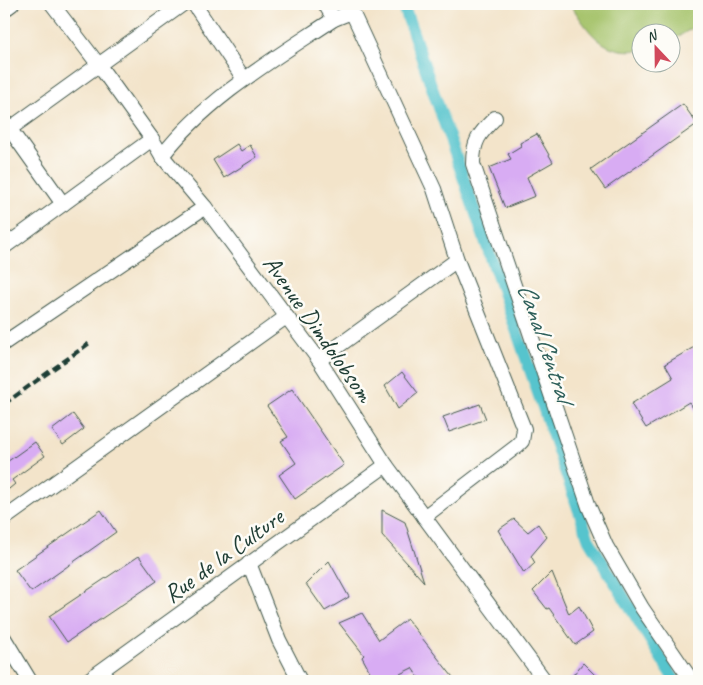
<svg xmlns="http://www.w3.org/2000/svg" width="703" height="685" font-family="Caveat,sans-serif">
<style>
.green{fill:#a4c269;stroke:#62804e}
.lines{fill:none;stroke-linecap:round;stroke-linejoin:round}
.canal{stroke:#57c4cd;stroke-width:12}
.building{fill:#d8acf3}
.street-casing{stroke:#3f564a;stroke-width:16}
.street{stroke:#fff;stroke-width:14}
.rail{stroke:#1f3d34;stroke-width:4;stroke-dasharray:8 4;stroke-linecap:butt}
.labels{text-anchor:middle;stroke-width:5;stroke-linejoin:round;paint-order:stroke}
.street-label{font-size:25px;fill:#1f3d34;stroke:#fdfcf7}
.water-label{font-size:26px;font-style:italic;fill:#2d5f5a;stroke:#fdfcf7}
</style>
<rect width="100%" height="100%" fill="#fdfcf7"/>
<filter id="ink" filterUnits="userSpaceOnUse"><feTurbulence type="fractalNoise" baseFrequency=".02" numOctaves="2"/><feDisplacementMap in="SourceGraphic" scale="10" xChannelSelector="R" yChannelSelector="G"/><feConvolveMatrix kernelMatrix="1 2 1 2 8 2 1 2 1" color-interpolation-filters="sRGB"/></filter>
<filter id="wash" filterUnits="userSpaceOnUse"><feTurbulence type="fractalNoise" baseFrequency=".0096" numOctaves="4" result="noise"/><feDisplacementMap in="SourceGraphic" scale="20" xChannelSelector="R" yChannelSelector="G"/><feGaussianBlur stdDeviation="1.12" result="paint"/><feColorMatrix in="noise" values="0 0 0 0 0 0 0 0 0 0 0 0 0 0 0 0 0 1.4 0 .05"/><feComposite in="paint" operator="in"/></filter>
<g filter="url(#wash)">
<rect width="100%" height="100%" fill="#f3e4ca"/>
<path class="green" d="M570,4H699V24L671,41L670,32H640V50C602,55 590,33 570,4Z"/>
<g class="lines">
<path class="canal" d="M403,4L589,540L675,681"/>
</g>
<g id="blocks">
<g class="building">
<path d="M683,104L697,124L605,189L591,169Z"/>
<path d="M537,134L553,162L527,177L535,196L505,208L489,168L511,159L508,154L521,146L520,143Z"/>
<path d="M237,144L241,151L250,145L257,157L224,178L213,160Z"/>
<path d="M696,346L699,352V417L689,402L646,428L631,404L673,378L665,364Z"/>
<path d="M402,372L418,393L398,409L385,386Z"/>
<path d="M292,389L344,465L295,499L279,475L296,463L281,441L288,437L267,406Z"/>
<path d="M480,404L486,419L449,432L443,417Z"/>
<path d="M73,414L84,429L63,445L52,430Z"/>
<path d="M35,442L45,456L12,480L15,484L4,493V464Z"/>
<path d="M101,510L116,532L31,592L15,570Z"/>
<path d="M382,510L405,522L424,582L382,535Z"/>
<path d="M514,519L528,532L538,524L547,537L531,556L535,563L524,573L498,530Z"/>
<path d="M139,556L157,581L67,642L49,616Z"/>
<path d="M329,561L349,597L325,611L306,584Z"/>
<path d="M552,572L569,614L579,606L593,632L575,645L549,608L547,609L533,591Z"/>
<path d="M362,613L379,640L407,619L456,681H421L412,668L386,681H375L362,657L364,655L339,623Z"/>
<path d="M583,663L601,681H568Z"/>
</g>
</g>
</g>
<g filter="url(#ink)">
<use href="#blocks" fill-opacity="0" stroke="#3f564a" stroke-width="1"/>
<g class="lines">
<g class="street-casing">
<g id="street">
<path d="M52,4L98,64L152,139L162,156L205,207L319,360L386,465L545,681"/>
<path d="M194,4L244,79"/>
<path d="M325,4L334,19"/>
<path d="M4,10L12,4"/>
<path d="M495,118C479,134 473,141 473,164L589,507L606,546L642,608L692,681"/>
<path d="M4,121L63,204"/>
<path d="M4,133L183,4"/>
<path d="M162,156C207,98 274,59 334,19L349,13L353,14L434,189L457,260L524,429L522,441L517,446L424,517"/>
<path d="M4,247L152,139"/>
<path d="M4,343L205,207"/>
<path d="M319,360L457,260"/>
<path d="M4,519L286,317"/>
<path d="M249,563L279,640L300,681"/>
<path d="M4,638L30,681"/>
<path d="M87,681L386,465"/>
</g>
</g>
<use href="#street" class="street"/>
<path class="rail" d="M4,404L91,342"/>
</g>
</g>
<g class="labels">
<g class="street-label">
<text transform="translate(319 328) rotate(55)" y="9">Avenue Dimdolobsom</text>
<text transform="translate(223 555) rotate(-36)" y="9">Rue de la Culture</text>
</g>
<g class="water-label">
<text transform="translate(546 342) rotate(71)" y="9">Canal Central</text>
</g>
</g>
<rect width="703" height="685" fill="none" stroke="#fdfcf7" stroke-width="20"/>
<g transform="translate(656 48) rotate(338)"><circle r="24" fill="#fdfcf7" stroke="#a4b0a9"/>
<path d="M0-4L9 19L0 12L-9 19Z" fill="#d1495b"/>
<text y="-8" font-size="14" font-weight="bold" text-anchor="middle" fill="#1f3d34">N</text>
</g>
</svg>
